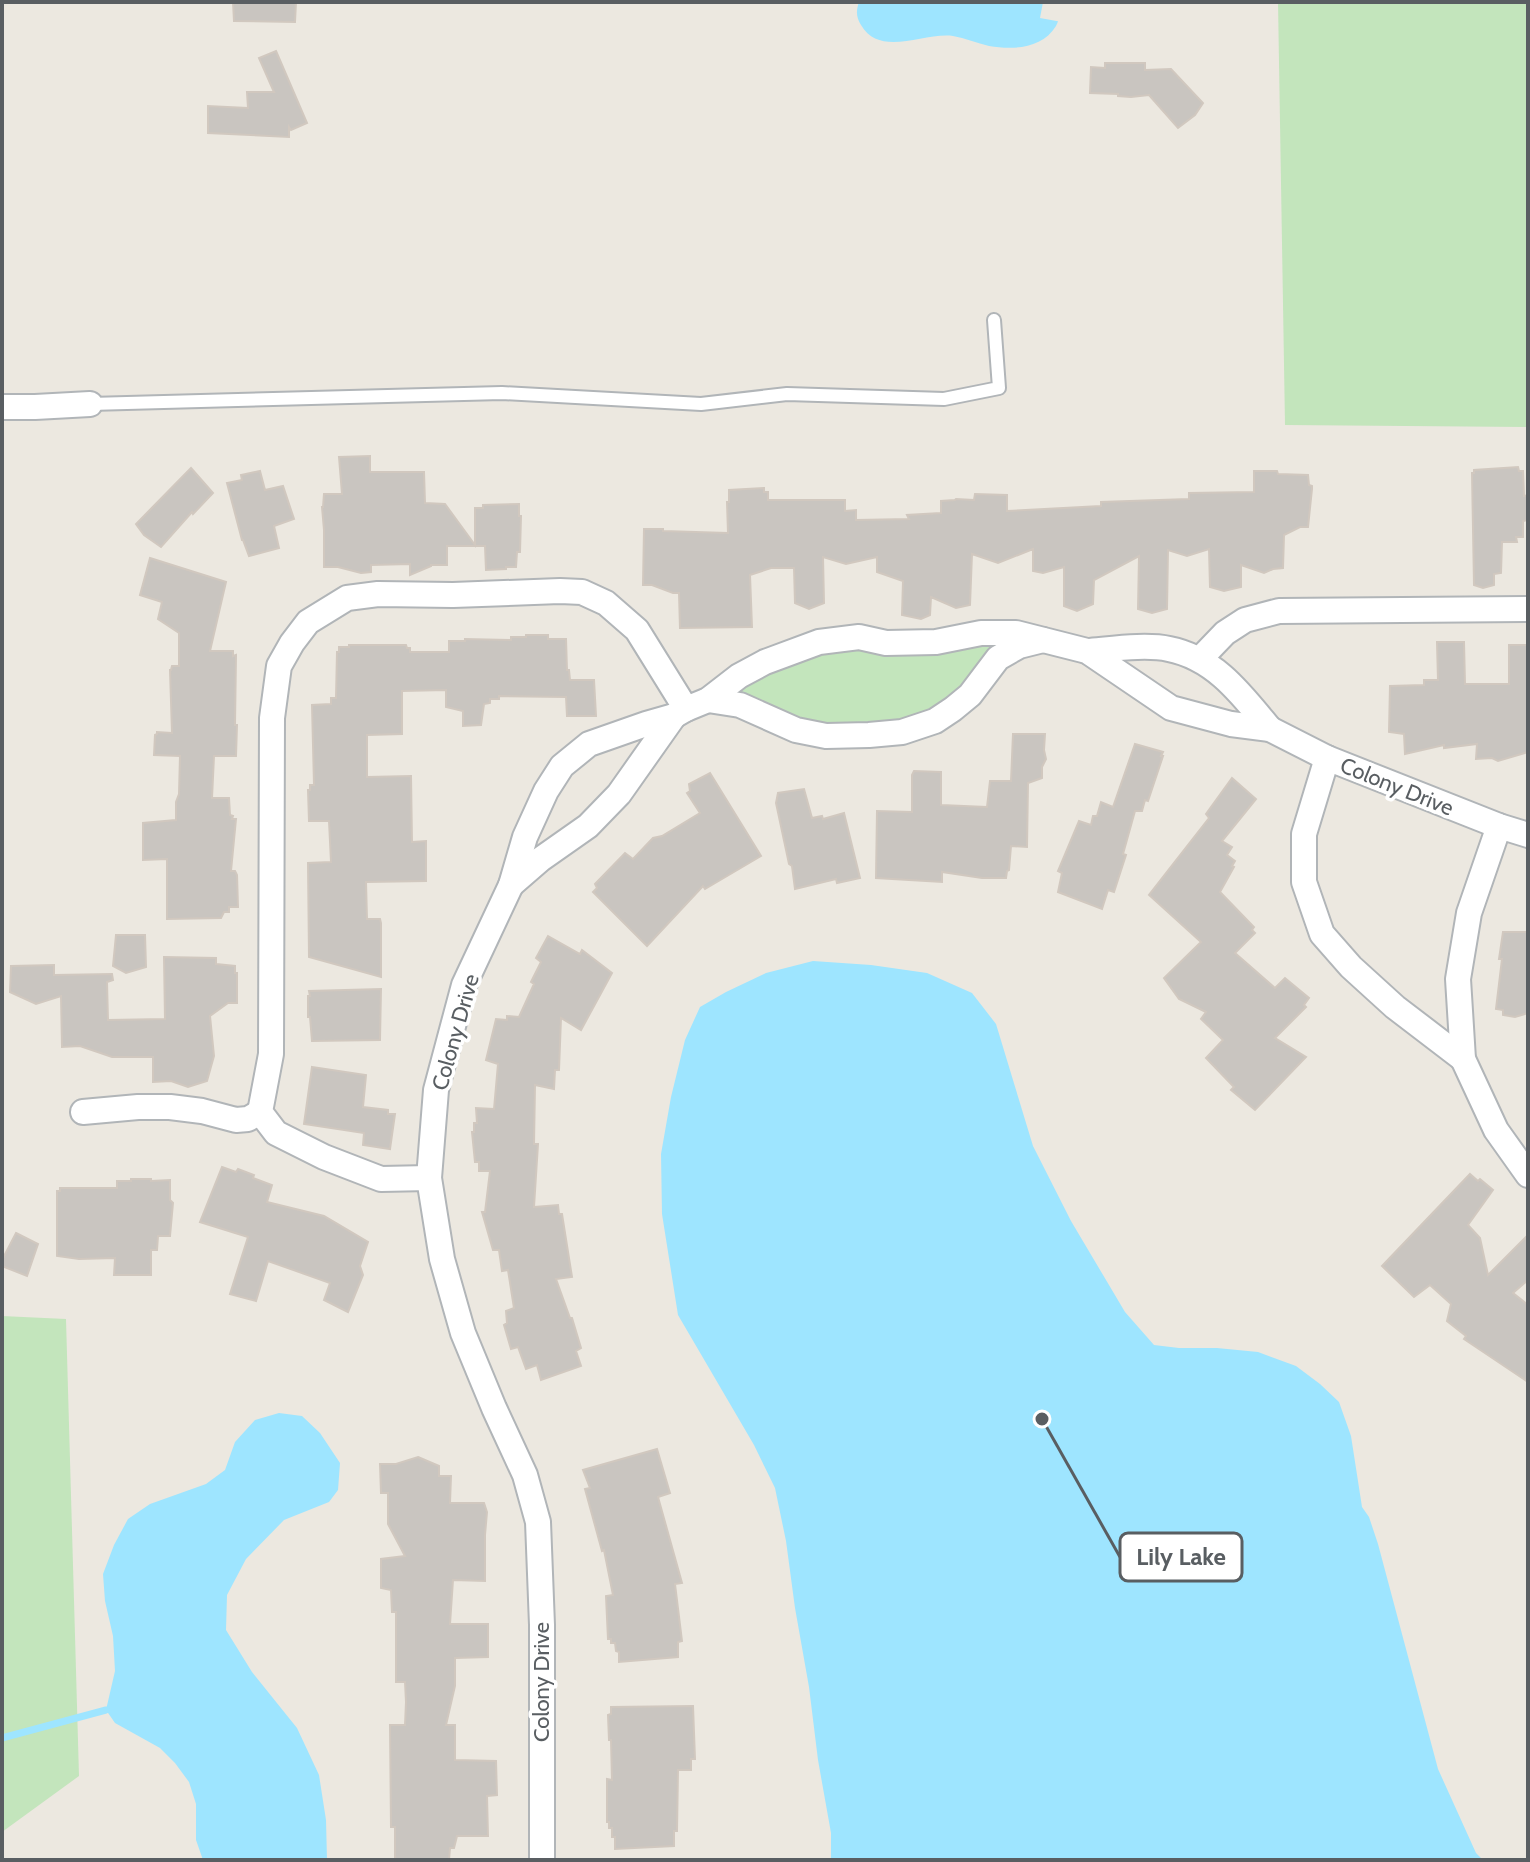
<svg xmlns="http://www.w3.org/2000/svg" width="1530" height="1862" font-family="Cabin,sans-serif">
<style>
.green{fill:#c3e5bc}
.water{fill:#9ee5ff}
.pier{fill:#ece8e0}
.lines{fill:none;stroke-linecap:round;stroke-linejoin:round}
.stream{stroke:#9ee5ff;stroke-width:7}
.building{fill:#c9c5c0;stroke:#d1c8bf;stroke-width:2}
.service-casing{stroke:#b1b5b8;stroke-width:16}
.minor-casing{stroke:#b1b5b8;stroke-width:28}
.service{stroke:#fff;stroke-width:12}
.minor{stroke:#fff;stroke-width:24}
.labels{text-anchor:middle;stroke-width:7;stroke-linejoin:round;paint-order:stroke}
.street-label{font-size:22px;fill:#595e62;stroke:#fff}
.leader{fill:none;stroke:#595e62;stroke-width:3}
.callout-dot{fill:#595e62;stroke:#fff;stroke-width:3}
.callout{fill:#fff;stroke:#595e62;stroke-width:3}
.callout-label{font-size:24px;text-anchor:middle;font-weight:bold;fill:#595e62}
</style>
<rect width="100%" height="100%" fill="#ece8e0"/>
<g class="green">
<path d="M1278,2H1528V427L1285,425Z"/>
<path d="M988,639L995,646L953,699L907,723L831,730L744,699L740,690L742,683L817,652Z"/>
<path d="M2,1316L66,1319L79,1776L2,1832Z"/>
</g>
<g class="water">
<path d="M859,2H1062C1060,10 1060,19 1056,26C1042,49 1013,50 989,46C977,43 965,38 953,36C924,32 880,58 861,25C856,17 856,11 859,2Z"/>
<path d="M813,961L871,965L927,973L972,993L996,1024L1033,1146L1071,1221L1125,1312L1154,1345L1179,1348H1217L1258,1352L1296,1366L1320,1384L1339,1402L1351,1436L1362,1507L1369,1517L1378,1544L1438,1769L1476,1853L1483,1860H831V1833L818,1760L809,1687L795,1608L786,1541L775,1488L754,1445L678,1315L662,1214L661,1154L671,1097L685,1040L700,1007L726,992L766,973Z"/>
<path d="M279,1413L302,1416L320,1433L340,1463L338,1490L329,1502L284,1520L246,1559L227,1595L226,1630L252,1672L297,1728L319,1775L326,1820L327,1860H203L196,1840V1804L189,1782L175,1763L160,1748L115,1723L106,1710L115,1671L113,1636L105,1601L103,1574L114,1545L128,1519L150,1504L206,1484L225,1470L235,1442L255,1420Z"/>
</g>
<path class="pier" d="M1043,2L1066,4L1062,22L1040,18Z"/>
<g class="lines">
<path class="stream" d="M2,1738L106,1710"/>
</g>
<g class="building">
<path d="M233,2H296L295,22L234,21Z"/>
<path d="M276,51L307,123L291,130L289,127V137L208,133V106L248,108L247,92H274L259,58Z"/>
<path d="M1105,63H1145V70L1171,69L1203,103L1195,115L1178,128L1149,95L1131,97L1118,96V94L1090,93L1091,67L1105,68Z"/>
<path d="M370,456V472H424L425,503L445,504L475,545V508H483V505L519,504V516H521L520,552H517L516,567H506V569L486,570L485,546H447V565H431V566L410,575V564L371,565V572L361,573L338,567H324V530L322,507H323L324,494H342L339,457Z"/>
<path d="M1518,467L1519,471H1523L1524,496L1528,495V520L1523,521V537H1516L1517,542H1502L1501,573L1494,574V585L1483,588L1474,585L1472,473H1474V470Z"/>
<path d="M191,468L213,493L193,514L192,512L161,547L144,535L136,524Z"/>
<path d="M260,471L265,490L283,486L294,519L274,526L279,548L249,556L243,540H242L227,483L242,480L241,475Z"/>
<path d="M1254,471H1277L1278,474L1308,475L1309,485L1312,486V489L1308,527H1300L1284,535L1283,568L1273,569L1264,573L1241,565V587L1224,591L1210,587L1209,549L1187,556L1168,550L1167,609L1152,613L1138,609L1139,556L1094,580L1093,604L1077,611L1064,606V567L1043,573L1033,571V549L998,563L972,554L970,605L956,608L931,597L930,615L921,619L902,615L903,581L877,572V557L846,564L823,557L824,603L809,609L795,603L794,568H771L750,575L752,627L680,628L679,593H673L652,585H643L644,529H663V531L728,533L727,502H729V490L764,488V492H768V500H845V511L856,510V520L909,519L907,515L941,513V501L955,500L956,499L974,500L975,494L1007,495V511L1101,506V502L1189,499V493L1254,492Z"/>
<path d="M150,558L226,582L210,651H233V656L236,655L235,725H237L236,756H214L212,798H229L230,815L233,816L232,819H236L231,871H235L237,875L238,907H229V912H224L221,918L167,919V859L143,860V823L176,820V802L179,794L180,756L154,755L155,735L157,734V732L172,733L170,670H171L172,666H179V633L158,619L162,602L140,595Z"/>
<path d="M526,635H548V639H566L567,670H569L570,680H594L596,716H567L566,697L499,696V699H490V703L484,704L481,725L463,726V711L446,707V690L402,691V734L367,735V777L411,776L412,842L426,841V881L366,882L367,919H380L381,923V977L309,957L308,863L331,862L329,821H309L308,790H310V785H314L312,705L331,704V698H336L337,652H339V647H349V645H406L407,648H410V652H449V641H465V639L511,640V637H526Z"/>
<path d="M1437,642H1464L1465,684H1509V645H1528V752L1498,761L1492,758L1476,759L1477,744L1444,748V745L1405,754L1404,734L1389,732L1390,686L1424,685V680H1438Z"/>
<path d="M1013,734H1045L1044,750L1046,759L1042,767V778L1028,783L1027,847L1011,846L1009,870L1007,871L1006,878H982L942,872V882L876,878L877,811L912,812V775L914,771L941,772V805L987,807L990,781H1011Z"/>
<path d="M1135,744L1163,752L1161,756H1163L1148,801L1145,800L1142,811H1135L1123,854L1126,855L1114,892L1108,890L1102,909L1058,892L1062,873L1058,871L1079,821L1091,825L1093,816H1097L1101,802L1113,807Z"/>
<path d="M710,773L761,856L705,889L703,886L647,946L593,892L597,888L595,884L625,853L633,859L653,838L662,836L700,813L687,793L690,791L689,784Z"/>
<path d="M1232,778L1256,799L1222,841L1232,847L1227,855L1235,861L1232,866L1234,867L1220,892L1254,927L1252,930L1255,933L1235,953L1275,988L1285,978L1309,998L1304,1005L1306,1007L1275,1038L1306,1057L1255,1110L1231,1090L1234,1087L1206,1058L1223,1040L1201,1019L1206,1012L1179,999L1164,978L1201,942L1149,895L1209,818L1206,814Z"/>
<path d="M804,789L812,818L822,816L823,819L844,813L860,878L837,883L836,879L795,889L792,866L789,864L776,803L778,793Z"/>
<path d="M1503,932H1528V1013L1515,1017L1503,1015V1010L1496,1009L1502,959H1499Z"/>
<path d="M116,935H145L146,967L126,973L113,966Z"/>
<path d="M548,936L580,954L582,950L612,973L581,1030L561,1018L559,1070H555L554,1089L535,1085L534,1144H538L534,1207L558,1205L559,1214H562L572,1277L556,1279L570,1318H572L581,1348L576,1351L581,1366L541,1380L537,1365L526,1369L518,1347L511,1349L504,1325L507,1323L506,1311L514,1308L508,1270L502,1271L499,1250H493L482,1212H485L490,1171H479V1162H475L472,1132H474V1123H477L476,1108L494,1109L498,1064L486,1060L496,1019L507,1020V1016L519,1017L534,984L531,982L541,962L536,958Z"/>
<path d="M164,957L216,958V964L235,966V973H237V1003H228L210,1016L214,1056L207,1081L188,1087L171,1081L153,1082V1057H112L80,1046L62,1047L61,996L36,1004L10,992L11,966L54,965V975L112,974L113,980L107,982L108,1020L165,1019Z"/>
<path d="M381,989L380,1040L312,1041L310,1017H308V996H310L309,991Z"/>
<path d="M312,1067L366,1075L363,1107L388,1110V1114H395L390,1149L363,1145L364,1133L304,1124Z"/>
<path d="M222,1167L236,1172L238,1169L254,1175L253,1178L272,1185L267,1202L324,1216L368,1242L360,1266L363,1275L348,1312L324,1300L330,1283L268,1261L256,1301L230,1294L248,1237L200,1222Z"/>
<path d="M1470,1174L1478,1181L1480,1179L1493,1190L1468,1225L1480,1238L1488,1275L1528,1235V1280L1513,1293L1528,1305V1382L1464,1339L1466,1336L1447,1321L1451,1304L1430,1285L1414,1297L1382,1266Z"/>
<path d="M131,1179H151V1181L170,1180V1200L173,1203L170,1236H158L157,1250H151V1275H114L115,1258L79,1259L57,1256V1191H60V1188H117V1181H131Z"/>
<path d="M16,1233L38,1244L27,1276L2,1266V1260Z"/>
<path d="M657,1449L670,1493L658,1497L682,1583L675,1584L682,1641L678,1642V1657L619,1662V1652L616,1651L615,1643H611V1639H608L606,1596L613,1595L604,1550L602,1551L585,1489L590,1488L583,1470Z"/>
<path d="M418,1457L439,1466V1476H451L450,1503H484L487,1512L485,1535V1581L453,1580L450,1624H488V1657L455,1658V1686L446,1725H455V1760L496,1761L497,1795L487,1796L488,1836H457L454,1848H450L449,1860H395V1827H391L390,1725H405L406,1702L405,1682H396V1612H392L391,1590L381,1588V1559L405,1556L388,1524V1493H381L380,1464H396Z"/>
<path d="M693,1706L695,1759H691V1770H678L677,1831H674V1846L615,1849V1837H612V1828H609V1822H607V1779L612,1780L611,1740H609L608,1715L611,1714V1707Z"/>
</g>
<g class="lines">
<g class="service-casing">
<path id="service" d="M90,404L502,393L701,404L787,394L944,399L999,388L994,320"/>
</g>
<g class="minor-casing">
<g id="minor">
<path d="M2,407H35L90,404"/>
<path d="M1087,651C1112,649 1146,644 1169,649C1215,658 1242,695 1270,729"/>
<path d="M1200,659L1225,633L1245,620L1279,611L1528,609"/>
<path d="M708,700L740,705L796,730L826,736L869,735L902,732L935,721L953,709L970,695L998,658L1019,646L1043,640"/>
<path d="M1327,758L1304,834V882L1322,934L1351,967L1395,1007L1463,1059"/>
<path d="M1499,826L1469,913L1458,979L1463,1059L1496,1130L1528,1175"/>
<path d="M511,885L541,859L588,826L619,794L674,716"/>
<path d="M83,1112L138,1107H170L202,1111L236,1120L248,1119L260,1112"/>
<path d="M429,1178L381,1179L324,1157L276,1133L260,1112L271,1054L272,718L279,666L292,643L308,622L347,598L378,594L453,595L560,591L582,592L606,603L637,630L686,709"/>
<path d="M542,1860V1625L538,1522L525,1475L494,1408L463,1333L442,1259L429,1178L436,1090L464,985L511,885L525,837L546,791L562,766L589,744L646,724L674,716L686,709L708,700L739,676L765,662L819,642L859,637L886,643L936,642L981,633H1016L1087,651L1171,708L1231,724L1270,729L1327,758L1499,826L1528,835"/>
</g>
</g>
<use href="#service" class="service"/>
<use href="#minor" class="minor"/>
</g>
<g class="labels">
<g class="street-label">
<text transform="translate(1397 786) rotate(22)" y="8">Colony Drive</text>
<text transform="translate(455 1032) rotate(-74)" y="8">Colony Drive</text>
<text transform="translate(541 1682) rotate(-90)" y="8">Colony Drive</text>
</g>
</g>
<path class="leader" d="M1042 1419L1120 1557"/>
<circle class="callout-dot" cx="1042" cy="1419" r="8"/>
<rect class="callout" x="1120" y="1533" width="122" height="48" rx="8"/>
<g class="callout-label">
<text x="1181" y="1565">Lily Lake</text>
</g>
<rect width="1530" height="1862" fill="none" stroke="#595e62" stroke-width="8"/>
</svg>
